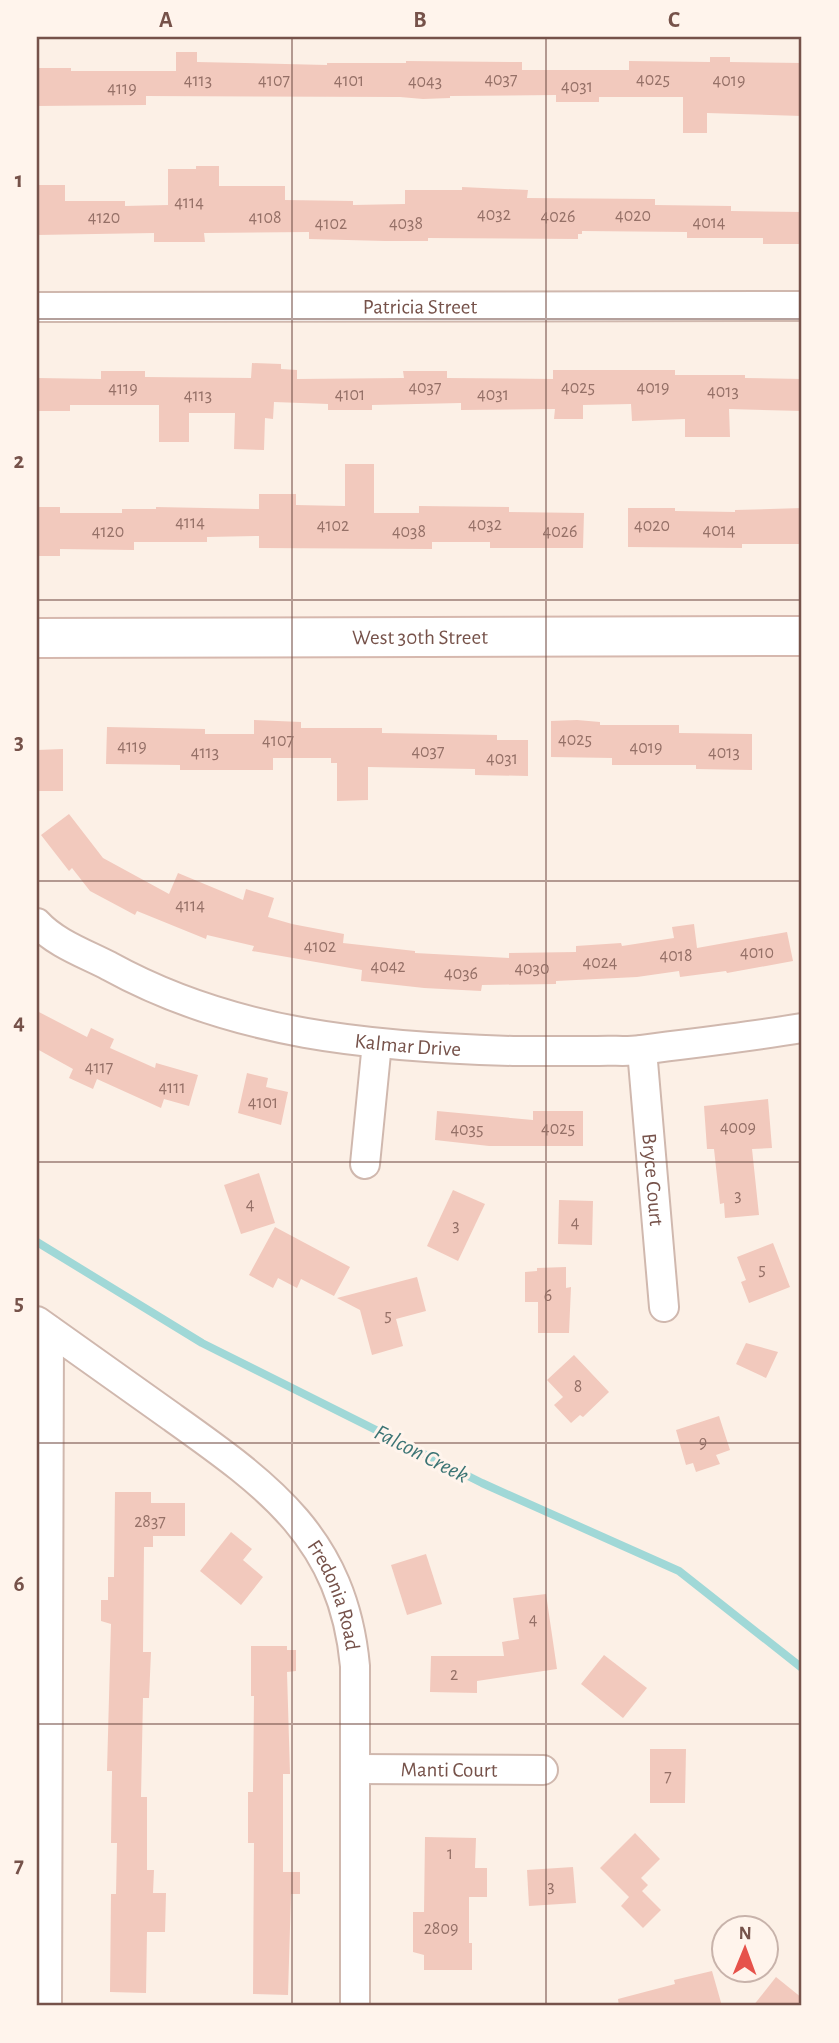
<svg xmlns="http://www.w3.org/2000/svg" width="839" height="2043" font-family="'Alegreya Sans',sans-serif">
<style>
.lines{fill:none;stroke-linecap:round;stroke-linejoin:round}
.stream{stroke:#a0d8d7;stroke-width:8}
.building{fill:#f2c9bd}
.minor-casing{stroke:#d0b8ae;stroke-width:32}
.secondary-casing{stroke:#d6b8ae;stroke-width:42}
.minor{stroke:#fff;stroke-width:28}
.secondary{stroke:#fff;stroke-width:38}
.grid{fill:none;stroke:#76524a;stroke-width:2;stroke-opacity:0.55}
.labels{text-anchor:middle;stroke-width:6;stroke-linejoin:round;paint-order:stroke}
.number-label{font-size:18px;fill:#957067}
.street-label{font-size:21px;fill:#76524a;stroke:#fff4ec}
.water-label{font-size:23px;font-style:italic;fill:#3b7474;stroke:#fff4ec}
.neatline{fill:none;stroke:#76524a;stroke-width:2.5}
.grid-label{font-size:23px;text-anchor:middle;font-weight:bold;fill:#76524a}
</style>
<rect width="100%" height="100%" fill="#fcf0e6"/>
<g class="lines">
<path class="stream" d="M37,1242L202,1343L482,1483L679,1571L802,1668"/>
</g>
<g class="building">
<path d="M176,52H197V62L327,65V63H406V61L522,62V70H629V61L710,62V57H730V62L802,63V116L707,113V133H683V97H599V102H556V95L450,96V98L423,99L400,97L146,96V105L37,106V68H71V71H176Z"/>
<path d="M196,166H219V186H285V200L353,201V205L405,204V190H462V187L528,190L527,198L655,199V205L731,206V211L802,212V244H763V238H687V232L582,231V234H578V239L428,238V241H385L309,239V232L204,233L205,242H154V233L37,235V185H65V201H125V206L168,205V169H196Z"/>
<path d="M252,363L281,364V369L297,370V379L404,378L403,371H447V378L553,379V370H675V375H745V378L802,379V411L729,409L730,437H685V419L632,421L631,404L583,405V419H554L555,409L461,410V403L372,405V410H328V404L274,402L273,419L265,418L264,450L234,449L235,413H189V442H159V405H70V411H37L38,378L101,379V371H145V377L251,378Z"/>
<path d="M345,464H374V513H419V506L509,507V512L584,513L583,548H490V542H432V549L259,548V536L207,537V542H134V550L60,549V556H37V507H60V513H122V509H156V507L259,509V494H296V505L345,506Z"/>
<path d="M628,508H675V511L735,512V510L802,508V544H742V548L628,547Z"/>
<path d="M254,720L301,722V728H382V733L497,735V740H528V776L475,775V769L368,767V800L337,801V763H331V758H273V770H180V765L106,764L107,727L205,729V734H254Z"/>
<path d="M577,720L600,722V725H679V733L752,734V770L696,769V765H612V758L551,757V721Z"/>
<path d="M63,749V791H37V750Z"/>
<path d="M69,814L103,858L169,894L178,873L243,900L246,889L274,898L268,917L292,924L344,934L343,943L415,951V953L509,958V953L576,952V946L621,943L622,946L674,938L672,927L694,924L697,948L787,932L793,961L727,973L726,971L680,977L679,971L637,977L556,981V984L482,985L481,991L424,988L361,981L362,970L252,951L254,946L207,935L206,939L137,911L135,915L90,891L72,868L69,871L41,835Z"/>
<path d="M37,1011L87,1037L91,1028L114,1039L110,1048L155,1068L156,1063L198,1075L189,1106L164,1099L161,1108L97,1079L93,1089L69,1078L73,1069L37,1049Z"/>
<path d="M247,1073L268,1078L266,1087L288,1092L281,1125L238,1113Z"/>
<path d="M768,1099L772,1148L752,1149L759,1215L725,1218L724,1203L720,1204L714,1149H707L704,1106Z"/>
<path d="M437,1111L533,1120V1111H583V1146H489L435,1140Z"/>
<path d="M259,1173L275,1223L241,1234L224,1185Z"/>
<path d="M453,1190L485,1204L458,1261L427,1246Z"/>
<path d="M559,1200L593,1201L592,1245L558,1244Z"/>
<path d="M275,1227L350,1267L334,1296L301,1279L297,1288L278,1278L273,1288L249,1275Z"/>
<path d="M773,1243L790,1287L749,1303L741,1282L746,1280L737,1257Z"/>
<path d="M566,1267V1288L571,1287L569,1333H538V1302H525V1272L537,1271V1268Z"/>
<path d="M417,1277L426,1311L396,1319L403,1346L372,1355L360,1310L337,1298Z"/>
<path d="M746,1343L778,1352L766,1378L736,1364Z"/>
<path d="M574,1355L609,1392L583,1417L580,1415L571,1423L554,1405L563,1397L547,1380Z"/>
<path d="M719,1416L730,1450L716,1455L720,1464L696,1472L693,1463L686,1465L676,1430Z"/>
<path d="M115,1492H151V1503H185V1536H153V1547H144L143,1652H151L149,1698H143L141,1797H147V1870H154L153,1893H166L165,1932H147L146,1993L110,1992L111,1894H116L117,1843H111L112,1771H107L111,1624L101,1621V1600H108V1577H114Z"/>
<path d="M231,1532L252,1549L243,1560L263,1577L241,1605L200,1571Z"/>
<path d="M426,1554L442,1604L407,1615L391,1565Z"/>
<path d="M546,1594L557,1669L477,1681V1693L430,1692L431,1656H504L502,1642L519,1639L513,1598Z"/>
<path d="M251,1646H287V1650H296V1671L287,1672L290,1774H283V1872H300V1894H291L288,1995L253,1994L254,1843H248V1792H253L254,1696H251Z"/>
<path d="M604,1655L647,1688L623,1718L581,1684Z"/>
<path d="M650,1749H686L685,1803H650Z"/>
<path d="M635,1833L660,1859L641,1878L648,1885L642,1891L661,1910L643,1928L621,1906L629,1897L600,1868Z"/>
<path d="M425,1837L476,1838L475,1868H487V1897H469V1943H472V1970H424V1955L413,1952V1912H424Z"/>
<path d="M573,1867L576,1903L529,1906L527,1870Z"/>
<path d="M712,1971L722,2006H619L618,1999L675,1984L674,1980Z"/>
<path d="M776,1977L802,1998V2006H753Z"/>
</g>
<g class="lines">
<g class="minor-casing">
<g id="minor">
<path id="s1" d="M37,307L802,306"/>
<path id="s2" d="M37,923C55,943 86,954 109,966C234,1035 373,1047 513,1051C542,1051 570,1051 598,1051C612,1050 626,1052 640,1050C694,1043 748,1037 802,1028"/>
<path id="s3" d="M642,1050L664,1307"/>
<path d="M365,1164L377,1043"/>
<path id="s4" d="M37,1321C82,1353 127,1385 172,1417C269,1486 343,1538 355,1666V2006"/>
<path id="s5" d="M356,1769L543,1770"/>
<path d="M47,2006L49,1330"/>
</g>
</g>
<g class="secondary-casing">
<g id="secondary">
<path id="s6" d="M37,638L802,636"/>
</g>
</g>
<use href="#minor" class="minor"/>
<use href="#secondary" class="secondary"/>
</g>
<path class="grid" d="M292,37V2006M546,37V2006M37,319H802M37,600H802M37,881H802M37,1162H802M37,1443H802M37,1724H802"/>
<g class="labels">
<g class="number-label">
<text x="501" y="85">4037</text>
<text x="653" y="85">4025</text>
<text x="198" y="86">4113</text>
<text x="274" y="86">4107</text>
<text x="349" y="86">4101</text>
<text x="729" y="86">4019</text>
<text x="425" y="87">4043</text>
<text x="577" y="92">4031</text>
<text x="122" y="94">4119</text>
<text x="189" y="208">4114</text>
<text x="494" y="220">4032</text>
<text x="633" y="221">4020</text>
<text x="558" y="222">4026</text>
<text x="104" y="223">4120</text>
<text x="265" y="223">4108</text>
<text x="709" y="228">4014</text>
<text x="331" y="229">4102</text>
<text x="406" y="229">4038</text>
<text x="425" y="393">4037</text>
<text x="578" y="393">4025</text>
<text x="653" y="393">4019</text>
<text x="123" y="394">4119</text>
<text x="723" y="397">4013</text>
<text x="350" y="400">4101</text>
<text x="493" y="400">4031</text>
<text x="198" y="401">4113</text>
<text x="190" y="528">4114</text>
<text x="485" y="530">4032</text>
<text x="333" y="531">4102</text>
<text x="652" y="531">4020</text>
<text x="719" y="536">4014</text>
<text x="108" y="537">4120</text>
<text x="409" y="537">4038</text>
<text x="560" y="537">4026</text>
<text x="575" y="745">4025</text>
<text x="278" y="746">4107</text>
<text x="132" y="752">4119</text>
<text x="646" y="753">4019</text>
<text x="428" y="757">4037</text>
<text x="205" y="758">4113</text>
<text x="724" y="758">4013</text>
<text x="502" y="764">4031</text>
<text x="190" y="911">4114</text>
<text x="320" y="952">4102</text>
<text x="757" y="958">4010</text>
<text x="676" y="961">4018</text>
<text x="600" y="968">4024</text>
<text x="388" y="972">4042</text>
<text x="532" y="974">4030</text>
<text x="461" y="979">4036</text>
<text x="99" y="1073">4117</text>
<text x="172" y="1093">4111</text>
<text x="263" y="1108">4101</text>
<text x="738" y="1133">4009</text>
<text x="558" y="1134">4025</text>
<text x="467" y="1135">4035</text>
<text x="738" y="1201">3</text>
<text x="250" y="1210">4</text>
<text x="575" y="1228">4</text>
<text x="456" y="1231">3</text>
<text x="762" y="1275">5</text>
<text x="548" y="1301">6</text>
<text x="388" y="1321">5</text>
<text x="578" y="1392">8</text>
<text x="703" y="1448">9</text>
<text x="150" y="1527">2837</text>
<text x="533" y="1625">4</text>
<text x="454" y="1680">2</text>
<text x="668" y="1782">7</text>
<text x="450" y="1859">1</text>
<text x="551" y="1892">3</text>
<text x="441" y="1934">2809</text>
</g>
<g class="street-label">
<text dy="7" stroke="none"><textPath href="#s1" startOffset="383">Patricia Street</textPath></text>
<text dy="7" stroke="none"><textPath href="#s6" startOffset="383">West 30th Street</textPath></text>
<text dy="7" stroke="none"><textPath href="#s2" startOffset="396">Kalmar Drive</textPath></text>
<text dy="7" stroke="none"><textPath href="#s3" startOffset="130">Bryce Court</textPath></text>
<text dy="7" stroke="none"><textPath href="#s4" startOffset="413">Fredonia Road</textPath></text>
<text dy="7" stroke="none"><textPath href="#s5" startOffset="93">Manti Court</textPath></text>
</g>
<g class="water-label">
<text transform="translate(422 1453) rotate(27)" y="8">Falcon Creek</text>
</g>
</g>
<rect width="839" height="2043" fill="none" stroke="#fff4ec" stroke-width="77"/>
<g transform="translate(745 1949) rotate(1)"><circle r="33" fill="#fff4ec" stroke="#c8b3ab" stroke-width="2"/>
<path d="M0-5L12 26L0 18L-12 26Z" fill="#e6524b"/>
<text y="-10" font-size="19" font-weight="bold" text-anchor="middle" fill="#76524a">N</text>
</g>
<rect x="38" y="38" width="762" height="1966" class="neatline"/>
<g class="grid-label">
<text x="166" y="27">A</text>
<text x="420" y="27">B</text>
<text x="674" y="27">C</text>
<text x="19" y="187">1</text>
<text x="19" y="468">2</text>
<text x="19" y="749">3</text>
<text x="19" y="1029">4</text>
<text x="19" y="1310">5</text>
<text x="19" y="1591">6</text>
<text x="19" y="1872">7</text>
</g>
</svg>
